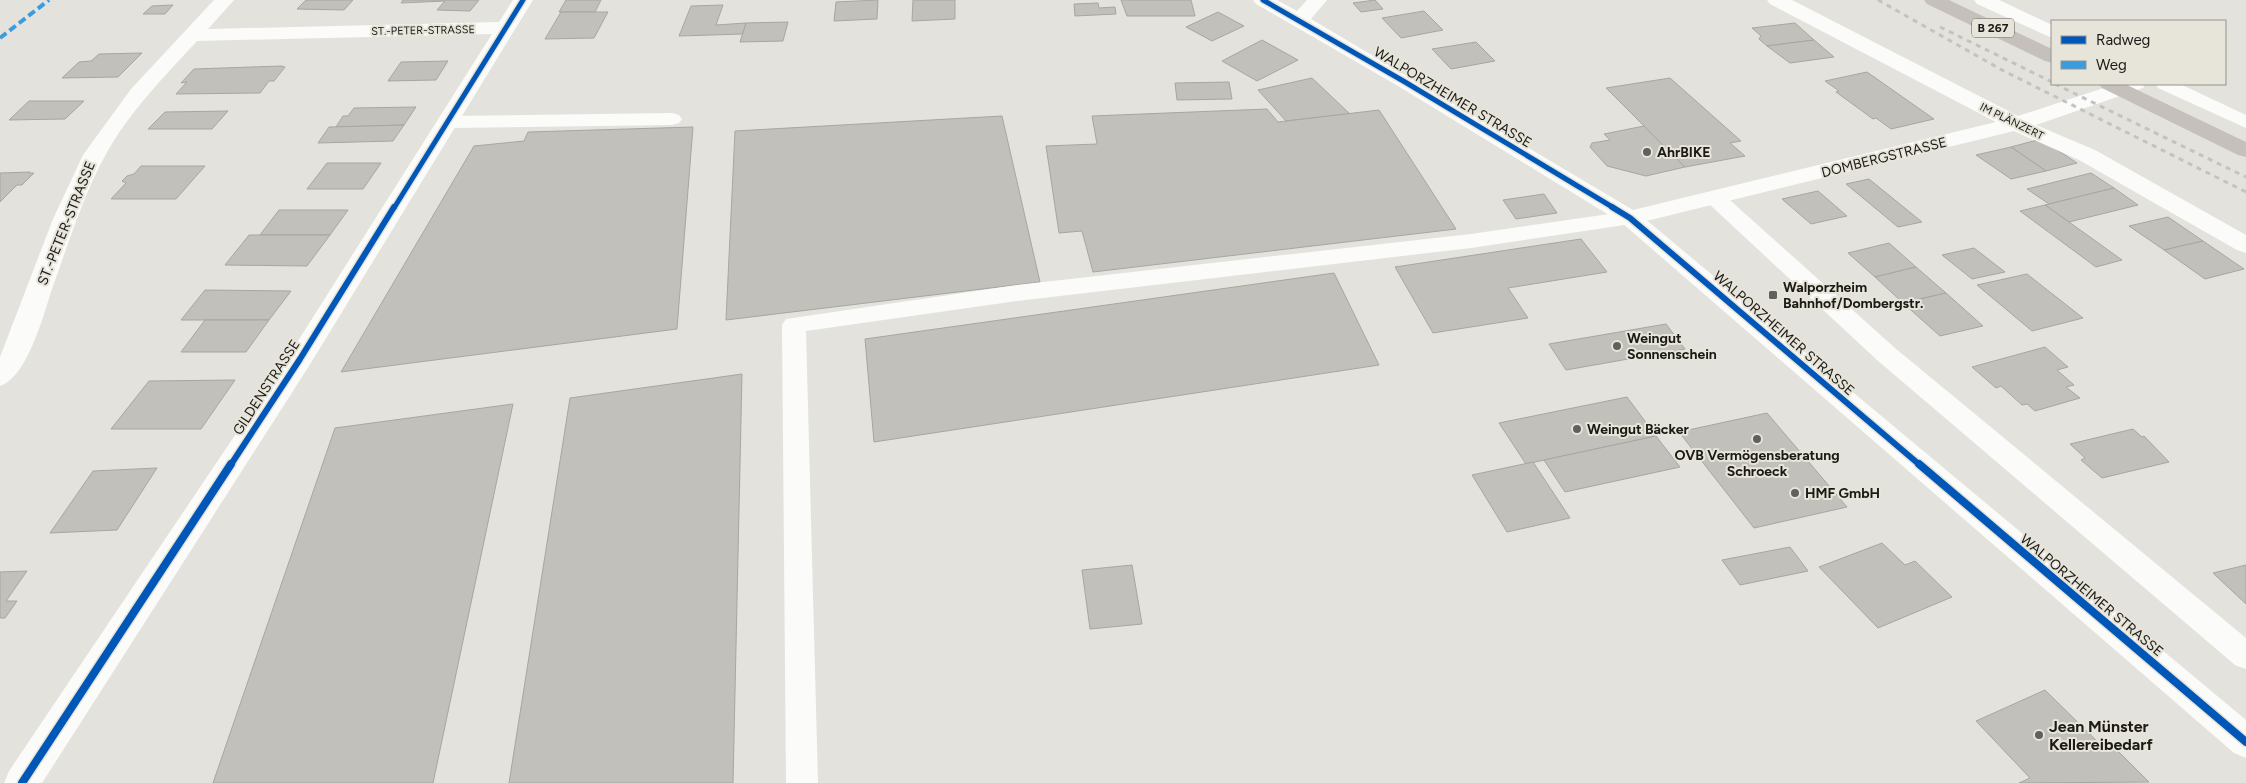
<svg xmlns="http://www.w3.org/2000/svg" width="2246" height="783" font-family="Figtree,sans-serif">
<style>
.building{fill:#c1c0bb;stroke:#a7a6a1}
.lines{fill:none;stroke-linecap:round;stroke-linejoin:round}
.lane{fill:#fbfbfa;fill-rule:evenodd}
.street{fill:#fbfbfa;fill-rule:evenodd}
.secondary{fill:#fbfbfa;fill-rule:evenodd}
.primary{fill:#c5c0bc;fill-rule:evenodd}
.rail{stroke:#c4c3c1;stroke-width:3;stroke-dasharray:5 5;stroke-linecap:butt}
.quiet{stroke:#3b9bdf;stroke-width:4;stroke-dasharray:8 4;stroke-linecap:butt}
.cycleway-far2-casing{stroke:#e7e4d9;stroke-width:8}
.cycleway-far1-casing{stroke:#e7e4d9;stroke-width:9}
.cycleway-casing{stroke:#e7e4d9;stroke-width:11}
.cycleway-far2{stroke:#0057b8;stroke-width:5}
.cycleway-far1{stroke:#0057b8;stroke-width:6}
.cycleway{stroke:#0057b8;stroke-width:8}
.poi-dot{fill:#61605c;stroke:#e7e4d9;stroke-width:2}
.labels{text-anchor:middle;stroke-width:4;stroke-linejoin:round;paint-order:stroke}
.far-street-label{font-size:11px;fill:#1b1a17;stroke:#e7e4d9}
.shield{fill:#e7e4d9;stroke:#585751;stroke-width:1}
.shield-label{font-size:12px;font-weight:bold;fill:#1b1a17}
.street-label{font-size:14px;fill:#1b1a17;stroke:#e7e4d9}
.poi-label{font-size:14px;font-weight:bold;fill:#1b1a17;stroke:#e7e4d9;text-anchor:start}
.near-poi-label{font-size:16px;font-weight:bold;fill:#1b1a17;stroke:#e7e4d9;text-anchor:start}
</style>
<rect width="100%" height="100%" fill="#e4e2dc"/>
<g class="building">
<path d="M306,0H353L344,10L297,9Z"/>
<path d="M403,0H479L470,11L437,10L445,1L401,3Z"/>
<path d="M566,0H601L595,12H559Z"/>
<path d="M878,0L877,19L834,21L836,2Z"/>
<path d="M913,0H955V19L912,21Z"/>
<path d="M1121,0H1191L1195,16H1127Z"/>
<path d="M1375,0L1383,9L1361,12L1353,3Z"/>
<path d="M1098,3L1099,8L1115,7L1116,14L1075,16L1074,4Z"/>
<path d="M173,5L165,14H143L152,6Z"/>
<path d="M723,5L716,25L746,23L743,34L679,36L691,6Z"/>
<path d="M1424,11L1443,30L1401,38L1382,18Z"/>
<path d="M561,12H608L594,38L545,39Z"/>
<path d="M1218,12L1244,26L1212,41L1186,27Z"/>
<path d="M788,22L783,41L740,42L746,23Z"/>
<path d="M1795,23L1814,40L1767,46L1759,39L1761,36L1752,28Z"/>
<path d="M1262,40L1298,60L1257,81L1222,61Z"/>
<path d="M1814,40L1834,57L1790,63L1767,46Z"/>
<path d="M1476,42L1495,61L1451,69L1432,49Z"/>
<path d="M142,53L118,77L62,78L79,62L91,61L99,54Z"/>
<path d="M448,61L436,80L388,81L401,62Z"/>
<path d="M281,66L285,67L274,81H269L260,93L176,94L187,82L181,83L194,69Z"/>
<path d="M1867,72L1934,119L1891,129L1876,118L1873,119L1836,92L1839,91L1825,81Z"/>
<path d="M1312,78L1350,114L1286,121L1258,90Z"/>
<path d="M1670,78L1741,141L1730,143L1745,156L1685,167L1606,88Z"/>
<path d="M1229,82L1232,99L1177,100L1175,83Z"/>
<path d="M29,101H84L65,119L9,120Z"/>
<path d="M416,107L404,125L336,127L343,116H348L354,108Z"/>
<path d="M1267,109L1278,122L1379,110L1456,229L1093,272L1082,231L1059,233L1046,146L1097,144L1092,116Z"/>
<path d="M228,111L212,129H148L165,112Z"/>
<path d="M1002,116L1040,282L726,320L735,131Z"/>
<path d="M404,125L393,141L318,143L329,127Z"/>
<path d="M1644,126L1685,167L1646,176L1607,166L1590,147L1592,143L1610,140L1604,134Z"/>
<path d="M693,127L677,329L341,372L474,146L524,141L528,132Z"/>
<path d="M2041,139L2077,163L2046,171L2011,147Z"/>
<path d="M2011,147L2046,171L2011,179L1976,155Z"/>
<path d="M327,163H381L363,189H307Z"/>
<path d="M141,166H205L176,199H111L126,183L122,181L127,176L134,174Z"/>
<path d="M30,172L29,173H34L22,185H17L0,202V173Z"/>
<path d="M2091,173L2114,188L2049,204L2027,189Z"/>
<path d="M1869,179L1922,222L1898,227L1846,184Z"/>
<path d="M2114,188L2138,205L2069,222L2045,205Z"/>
<path d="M1818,191L1847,216L1811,224L1782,199Z"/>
<path d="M1544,194L1557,213L1516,219L1503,200Z"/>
<path d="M2045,205L2069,222L2122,260L2096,267L2020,211Z"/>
<path d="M279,210H348L330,235H260Z"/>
<path d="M2168,217L2203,241L2164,250L2129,226Z"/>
<path d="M249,235H330L307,266L225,265Z"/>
<path d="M1581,239L1607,272L1508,288L1528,318L1433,333L1395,267Z"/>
<path d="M2203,241L2244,269L2205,279L2164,250Z"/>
<path d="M1889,243L1916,267L1875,277L1848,253Z"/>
<path d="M1974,248L2005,272L1972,279L1942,255Z"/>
<path d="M1916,267L1946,293L1903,303L1875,277Z"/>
<path d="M1334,273L1379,365L874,442L865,339Z"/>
<path d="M2027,274L2083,318L2032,331L1977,285Z"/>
<path d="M205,290L291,291L269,320H181Z"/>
<path d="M1946,293L1983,326L1940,336L1903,303Z"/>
<path d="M205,320H269L246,352H181Z"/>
<path d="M1666,324L1685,349L1566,370L1549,344Z"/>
<path d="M2045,347L2068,367L2057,370L2074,385L2066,387L2080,398L2035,411L2027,404L2022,405L2001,386L1996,388L1972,367Z"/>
<path d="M742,374L733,783H509L570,398Z"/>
<path d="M235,380L201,429H111L149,381Z"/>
<path d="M1627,397L1656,436L1526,464L1499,423Z"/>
<path d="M513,404L433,783H213L335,428Z"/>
<path d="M1767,413L1847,507L1754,528L1679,432Z"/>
<path d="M2133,429L2142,437L2144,436L2169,462L2102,478L2081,460L2085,458L2070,444Z"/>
<path d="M1656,436L1680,467L1565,492L1544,460Z"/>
<path d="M1533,462L1570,518L1507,532L1472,475Z"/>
<path d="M157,468L117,530L50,533L93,471Z"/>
<path d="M1882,543L1905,565L1915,561L1952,597L1878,628L1819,567Z"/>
<path d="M1790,547L1808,571L1740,585L1722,560Z"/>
<path d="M1132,565L1142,624L1090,629L1082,570Z"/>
<path d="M2246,565V604L2213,573Z"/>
<path d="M27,571L6,601H17L5,618H0V572Z"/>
<path d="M2045,690L2107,751L2115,748L2149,782L2019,783L2030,778L1976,721Z"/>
</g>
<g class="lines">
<g class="lane">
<path d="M2156,84H2180L2246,115V128L2158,88Z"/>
<path d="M672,113L679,115L682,119L679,123L672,125L448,128L441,126L438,122L441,118L448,116Z"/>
<path d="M1715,192L1722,193L1895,348L2246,638V669L2235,665L1877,360L1708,203L1704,198L1708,193Z"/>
<path d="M1630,211L1638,213L1641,218L1638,223L1471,248L1017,301L806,331L818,783H786L782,325L786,319L1017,285L1471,234Z"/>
</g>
<g class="street">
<path d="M214,0H234L208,29L499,22L513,0H533L309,366L42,783H4L9,771L291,352L492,34L197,41C164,77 128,113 105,156C83,196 69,242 53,286C44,313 28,377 0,386V357L53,219L83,155L131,89Z"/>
<path d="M1253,0H1277L1297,11L1307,0H1327L1311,19L1633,210L1996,122L1770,4L1767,0H1792L2018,116L2116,84H2146L2143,88L2036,125L2095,150L2246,235V253L2237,250L2079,160L2014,131L1630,225L1622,223L1398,86L1256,4Z"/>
<path d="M1974,0H1999L2052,25V38L1977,4Z"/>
</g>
<path class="secondary" d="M1630,211L1638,213L2246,720V758L2234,753L1622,223L1618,218L1622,213Z"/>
<g class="primary">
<path d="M1924,0H1949L2052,49V63L2045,61L1927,4Z"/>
<path d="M2099,84H2125L2246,142V157L2238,155L2102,88Z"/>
</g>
<g class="rail">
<path d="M1878,0L2002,70L2246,192"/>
<path d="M1940,27L2052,82"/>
<path d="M2055,84L2246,177"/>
</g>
<path class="quiet" d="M0,38L49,0"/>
<g class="cycleway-far2-casing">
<g id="cycleway-far2">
<path d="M1263,0L1405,82L1614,208"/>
<path d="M394,208L523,0"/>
</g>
</g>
<g class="cycleway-far1-casing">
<g id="cycleway-far1">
<path d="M1612,207L1630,218L1921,466"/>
<path d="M230,466L300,359L394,207"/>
</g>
</g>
<g class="cycleway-casing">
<g id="cycleway">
<path d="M1919,464L2246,742"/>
<path d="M22,783L231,464"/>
</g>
</g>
<use href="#cycleway-far2" class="cycleway-far2"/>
<use href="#cycleway-far1" class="cycleway-far1"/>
<use href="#cycleway" class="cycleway"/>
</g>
<g class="poi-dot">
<circle cx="1647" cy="152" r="5"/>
<rect x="1768" y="290" width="10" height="10" rx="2.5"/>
<circle cx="1617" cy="346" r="5"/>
<circle cx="1577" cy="429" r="5"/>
<circle cx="1757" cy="439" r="5"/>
<circle cx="1795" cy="493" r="5"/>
<circle cx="2039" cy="735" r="5"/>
</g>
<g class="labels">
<g class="far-street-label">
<text transform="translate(423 30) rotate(-1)" y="4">ST.-PETER-STRASSE</text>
<text transform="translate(2012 121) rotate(26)" y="4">IM PLÄNZERT</text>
</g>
<rect class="shield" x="1972" y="18.5" width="42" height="19" rx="4"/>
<g class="shield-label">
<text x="1993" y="32">B 267</text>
</g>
<g class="street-label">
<text transform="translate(1453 97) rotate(31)" y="5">WALPORZHEIMER STRASSE</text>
<text transform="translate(1884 157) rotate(-14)" y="5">DOMBERGSTRASSE</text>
<text transform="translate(66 223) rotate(-68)" y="5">ST.-PETER-STRASSE</text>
<text transform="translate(1784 333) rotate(41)" y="5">WALPORZHEIMER STRASSE</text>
<text transform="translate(266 387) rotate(-57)" y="5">GILDENSTRASSE</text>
<text transform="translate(2092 595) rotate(40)" y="5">WALPORZHEIMER STRASSE</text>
</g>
<g class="poi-label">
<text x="1657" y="157">AhrBIKE</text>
<text x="1783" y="292">Walporzheim<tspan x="1783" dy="16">Bahnhof/Dombergstr.</tspan></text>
<text x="1627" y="343">Weingut<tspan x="1627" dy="16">Sonnenschein</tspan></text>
<text x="1587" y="434">Weingut Bäcker</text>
<text x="1757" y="460" text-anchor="middle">OVB Vermögensberatung<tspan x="1757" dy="16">Schroeck</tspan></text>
<text x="1805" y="498">HMF GmbH</text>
</g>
<g class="near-poi-label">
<text x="2049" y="732">Jean Münster<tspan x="2049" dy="18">Kellereibedarf</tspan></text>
</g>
</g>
<rect x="2051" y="20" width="175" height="65" fill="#e7e4d9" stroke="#95938b"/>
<rect x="2061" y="36" width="25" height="8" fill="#0057b8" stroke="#95938b"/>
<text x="2096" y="45" font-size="15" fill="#1b1a17">Radweg</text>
<rect x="2061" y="61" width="25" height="8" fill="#3b9bdf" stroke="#95938b"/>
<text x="2096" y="70" font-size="15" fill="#1b1a17">Weg</text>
</svg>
